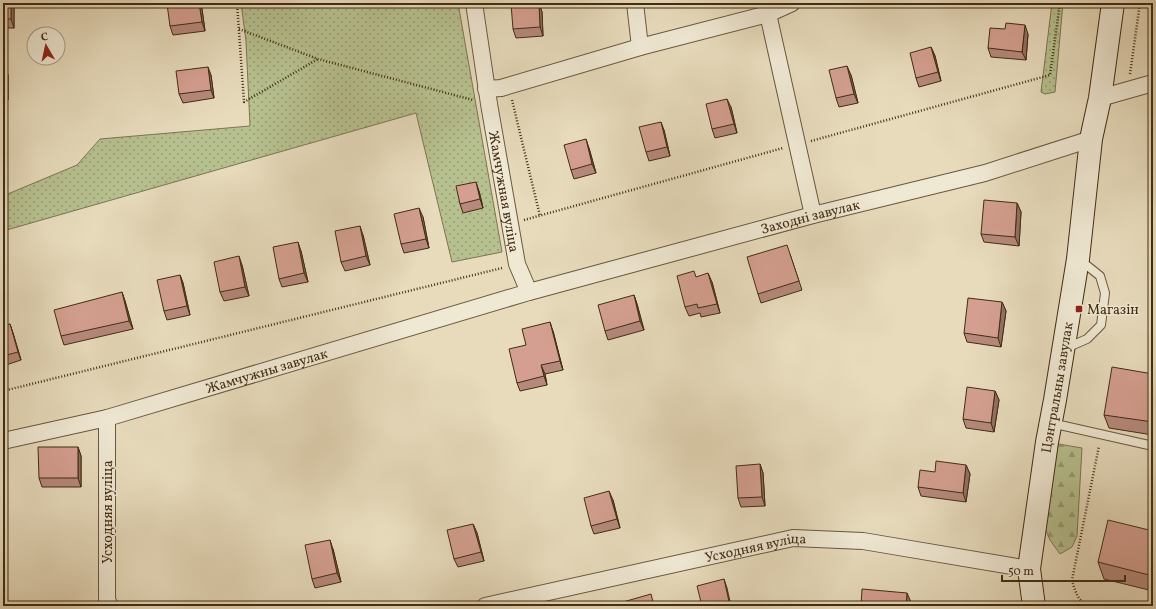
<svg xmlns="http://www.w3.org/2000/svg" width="1156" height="609" font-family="Vollkorn,serif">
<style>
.grass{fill:url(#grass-dots);stroke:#7c7651}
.forest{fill:url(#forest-firs);stroke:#7c7651}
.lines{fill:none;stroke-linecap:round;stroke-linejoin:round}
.lane-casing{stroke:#6a583d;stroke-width:10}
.street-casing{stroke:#6a583d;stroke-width:18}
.secondary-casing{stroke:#412c13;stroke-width:24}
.path{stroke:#412c13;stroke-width:2.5;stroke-dasharray:1 2;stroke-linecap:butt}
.lane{stroke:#efe8d3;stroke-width:8}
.street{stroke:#efe8d3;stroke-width:16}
.secondary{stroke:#efe8d3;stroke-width:22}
.wall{fill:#b6897c;stroke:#412c13}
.shaded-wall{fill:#946f65;stroke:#412c13}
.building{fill:#d49f90;stroke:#412c13}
.poi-dot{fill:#8f2418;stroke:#efe8d3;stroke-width:1.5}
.labels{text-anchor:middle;stroke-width:3;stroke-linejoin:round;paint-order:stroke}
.street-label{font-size:14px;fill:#412c13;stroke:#efe8d3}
.poi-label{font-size:14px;fill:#412c13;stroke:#efe8d3;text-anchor:start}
</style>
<defs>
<pattern id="grass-dots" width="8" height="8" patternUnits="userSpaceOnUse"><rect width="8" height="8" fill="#b7c08f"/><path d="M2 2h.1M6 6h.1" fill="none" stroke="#969c74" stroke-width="1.8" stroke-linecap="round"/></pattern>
<pattern id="forest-firs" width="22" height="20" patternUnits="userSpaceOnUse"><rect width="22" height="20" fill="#b7c08f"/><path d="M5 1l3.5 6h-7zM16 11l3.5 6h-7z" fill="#969c74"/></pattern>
</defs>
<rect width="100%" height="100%" fill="#e7dbbc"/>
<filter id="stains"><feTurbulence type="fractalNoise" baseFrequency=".005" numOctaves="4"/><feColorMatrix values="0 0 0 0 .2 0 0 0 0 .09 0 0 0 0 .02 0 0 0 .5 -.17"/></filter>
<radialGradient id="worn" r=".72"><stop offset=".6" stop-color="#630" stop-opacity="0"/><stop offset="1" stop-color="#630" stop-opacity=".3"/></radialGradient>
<g class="grass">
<path d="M241,3H458L502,252L452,262L416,113L3,231V196L77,165L100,139L250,126L246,41Z"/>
<path d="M1052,3H1063L1055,92L1045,94L1041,92Z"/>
</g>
<path class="forest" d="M1047,442L1082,448L1077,536L1072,547L1060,554L1050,540L1037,510Z"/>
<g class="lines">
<g class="lane-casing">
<g id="lane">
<path d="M1066,348L1087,339L1101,325L1105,293L1100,276L1080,260"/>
<path d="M1051,423L1153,446"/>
</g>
</g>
<g class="street-casing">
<g id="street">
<path id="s1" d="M474,3L489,104L517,264L529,292"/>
<path d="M635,3L640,47"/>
<path d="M768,14L813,215"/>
<path d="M486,89L501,88L640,47L768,14L792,3"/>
<path d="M1100,98L1153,83"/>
<path d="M107,418V600L110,606"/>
<path id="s2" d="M3,441L107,418L529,292L813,215L985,173L1091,139"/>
<path id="s3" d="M485,606L793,538L863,541L1029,569"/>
</g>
</g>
<g class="secondary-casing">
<g id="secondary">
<path id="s4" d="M1034,606L1029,569L1047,442L1055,400L1078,259L1091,139L1100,98L1113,3"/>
</g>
</g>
<g class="path">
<path d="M237,3L244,102L318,59"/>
<path d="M239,29L318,59L473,100"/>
<path d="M1130,74L1140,3"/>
<path d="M512,100L540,216"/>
<path d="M811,141L1050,75L1060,3"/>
<path d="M524,220L783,148"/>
<path d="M3,391L502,268"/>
<path d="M1091,606C1078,603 1075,591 1072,580L1099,446"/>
</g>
<use href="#lane" class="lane"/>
<use href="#street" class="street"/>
<use href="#secondary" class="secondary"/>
</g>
<g class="wall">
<rect x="3" y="3" width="11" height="25"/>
<path d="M176,3H200L202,9L205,31L173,35L170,26Z"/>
<path d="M539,3L542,12L543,36L516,38L513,29Z"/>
<path d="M1028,34L1026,60L991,57L988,48Z"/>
<path d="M931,47L935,56L941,81L919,87L916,78Z"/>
<path d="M3,66H5L8,75V100H3Z"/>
<path d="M211,75L214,98L183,103L179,94Z"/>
<path d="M851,75L858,103L839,107L836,98Z"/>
<path d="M731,107L737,133L715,138L712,129Z"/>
<path d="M664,130L670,156L649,161L646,152Z"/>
<path d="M589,148L596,173L574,179L571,170Z"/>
<path d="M479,191L483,208L463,213L460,204Z"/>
<path d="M1017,203L1021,212L1019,246L984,242L981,234Z"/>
<path d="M423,217L429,248L404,253L401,244Z"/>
<path d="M363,235L370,265L345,271L341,262Z"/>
<path d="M301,251L308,282L282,287L279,279Z"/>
<path d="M790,254L802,290L761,303L758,294Z"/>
<path d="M242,265L249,296L224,301L220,292Z"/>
<path d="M180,275L183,283L190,315L167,320L164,311Z"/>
<path d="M696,277L712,282L720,313L701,317L700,313L689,316L685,307Z"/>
<path d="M122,292L125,301L133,329L64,345L61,336Z"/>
<path d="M634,295L637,304L644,330L608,340L605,331Z"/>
<path d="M1002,302L1006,311L1001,347L967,342L964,333Z"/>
<path d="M10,324L13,333L21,360L3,366V326Z"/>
<path d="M553,331L563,370L545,374L547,385L520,391L517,383L526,345Z"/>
<path d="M1153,374V435L1109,428L1104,415Z"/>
<path d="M995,391L999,400L994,432L966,428L963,419Z"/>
<path d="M78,447L81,456V487H42L39,478Z"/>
<path d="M760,464L763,473L765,506L741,507L738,498Z"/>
<path d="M966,465L970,474L966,502L921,496L918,487Z"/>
<path d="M613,500L620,528L594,534L591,526Z"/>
<path d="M473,524L477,533L484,561L458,567L454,559Z"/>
<path d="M1153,531V591L1104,579L1098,562Z"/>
<path d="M333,549L341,582L315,588L312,579Z"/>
</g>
<g class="shaded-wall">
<path d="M11,3H14V28L11,19Z"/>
<path d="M199,3H200L202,9L205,31L202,22Z"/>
<path d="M539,3L542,12L543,36L540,27Z"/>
<path d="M1025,25L1028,34L1026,60L1022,52Z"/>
<path d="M931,47L935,56L941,81L938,72Z"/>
<path d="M5,66L8,75V100L4,91Z"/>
<path d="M847,66L851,75L858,103L854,94Z"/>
<path d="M208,67L211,75L214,98L211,90Z"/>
<path d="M727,99L731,107L737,133L734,124Z"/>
<path d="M661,122L664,130L670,156L667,147Z"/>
<path d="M586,139L589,148L596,173L592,164Z"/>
<path d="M3,144L5,149L4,175L3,173Z"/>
<path d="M476,182L479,191L483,208L480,199Z"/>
<path d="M1017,203L1021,212L1019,246L1015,237Z"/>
<path d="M419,208L423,217L429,248L426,239Z"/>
<path d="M360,226L363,235L370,265L366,256Z"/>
<path d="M298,242L301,251L308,282L304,273Z"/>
<path d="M239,256L242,265L249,296L245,287Z"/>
<path d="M708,273L712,282L720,313L717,304Z"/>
<path d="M180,275L183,283L190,315L187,306Z"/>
<path d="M122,292L125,301L133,329L129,321Z"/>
<path d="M634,295L637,304L644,330L640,321Z"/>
<path d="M1002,302L1006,311L1001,347L998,338Z"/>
<path d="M550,322L553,331L563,370L560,361Z"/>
<path d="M10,324L13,333L21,360L18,352Z"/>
<path d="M541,365L545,374L547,385L544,376Z"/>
<path d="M995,391L999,400L994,432L991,423Z"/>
<path d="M78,447L81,456V487L78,478Z"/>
<path d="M760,464L763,473L765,506L762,497Z"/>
<path d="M966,465L970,474L966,502L963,493Z"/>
<path d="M609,491L613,500L620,528L617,519Z"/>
<path d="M473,524L477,533L484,561L481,552Z"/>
<path d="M330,540L333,549L341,582L337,573Z"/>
<path d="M724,579L727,588L731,606H730Z"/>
<path d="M907,593L911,602L910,606H906Z"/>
</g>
<g class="building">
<rect x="3" y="3" width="8" height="16"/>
<path d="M176,3H199L202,22L170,26L167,4Z"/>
<path d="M539,3L540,27L513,29L511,4Z"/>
<path d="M1006,23L1025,25L1022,52L988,48L990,28L1005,29Z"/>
<path d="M931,47L938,72L916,78L910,53Z"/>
<path d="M3,66H5L4,91H3Z"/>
<path d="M847,66L854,94L836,98L829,70Z"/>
<path d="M208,67L211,90L179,94L176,71Z"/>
<path d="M727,99L734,124L712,129L706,104Z"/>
<path d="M661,122L667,147L646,152L639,127Z"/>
<path d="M586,139L592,164L571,170L564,145Z"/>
<path d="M476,182L480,199L460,204L456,186Z"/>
<path d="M984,200L1017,203L1015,237L981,234Z"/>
<path d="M419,208L426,239L401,244L394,214Z"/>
<path d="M360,226L366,256L341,262L335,231Z"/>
<path d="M298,242L304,273L279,279L273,247Z"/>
<path d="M787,245L799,281L758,294L747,257Z"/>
<path d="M239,256L245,287L220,292L214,262Z"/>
<path d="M694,271L696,277L708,273L717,304L698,308L697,304L685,307L677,276Z"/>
<path d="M180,275L187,306L164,311L157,280Z"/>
<path d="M122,292L129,321L61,336L54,310Z"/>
<path d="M634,295L640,321L605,331L598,305Z"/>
<path d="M968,298L1002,302L998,338L964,333Z"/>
<path d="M550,322L560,361L541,365L544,376L517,383L509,349L526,345L522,329Z"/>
<path d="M10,324L18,352L3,356V326Z"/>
<path d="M1112,367L1153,374V422L1104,415Z"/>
<path d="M967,387L995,391L991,423L963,419Z"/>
<path d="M38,447H78V478H39Z"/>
<path d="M936,461L966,465L963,493L918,487L920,470L935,472Z"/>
<path d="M760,464L762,497L738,498L736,466Z"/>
<path d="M609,491L617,519L591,526L584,498Z"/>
<path d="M1108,520L1153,531V576L1098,562Z"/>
<path d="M473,524L481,552L454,559L447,530Z"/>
<path d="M330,540L337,573L312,579L305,545Z"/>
<path d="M724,579L730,606H702L697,586Z"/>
<path d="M862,589L907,593L906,606H861Z"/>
<path d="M651,594L654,606H624L623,602Z"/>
</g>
<rect class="poi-dot" x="1075" y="305" width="8" height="8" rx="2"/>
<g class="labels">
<g class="street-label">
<text dy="5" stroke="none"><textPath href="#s1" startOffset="191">Жамчужная вуліца</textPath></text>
<text dy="5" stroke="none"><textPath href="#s2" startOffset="838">Заходні завулак</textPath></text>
<text dy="5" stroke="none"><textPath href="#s2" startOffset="273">Жамчужны завулак</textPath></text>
<text dy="5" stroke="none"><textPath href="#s4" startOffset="221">Цэнтральны завулак</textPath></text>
<text transform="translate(107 512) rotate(-90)" y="5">Усходняя вуліца</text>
<text dy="5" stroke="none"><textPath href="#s3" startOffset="277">Усходняя вуліца</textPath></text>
</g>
<g class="poi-label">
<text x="1087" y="314">Магазін</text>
</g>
</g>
<rect width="1156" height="609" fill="none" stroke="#e7dbbc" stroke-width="16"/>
<rect x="4" y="4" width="1148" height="601" fill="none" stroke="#412c13" stroke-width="2"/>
<rect x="8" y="8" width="1140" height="593" fill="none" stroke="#412c13"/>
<g transform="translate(46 46) rotate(351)"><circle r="19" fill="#efe8d3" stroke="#a99d86"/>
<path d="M0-3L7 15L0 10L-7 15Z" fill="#8f2418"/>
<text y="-6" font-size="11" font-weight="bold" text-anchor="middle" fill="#412c13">С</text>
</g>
<path d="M1002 575v6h123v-6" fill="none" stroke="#412c13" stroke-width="2"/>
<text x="1008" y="575" font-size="12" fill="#412c13" stroke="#efe8d3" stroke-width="3" paint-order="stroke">50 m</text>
<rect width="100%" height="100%" filter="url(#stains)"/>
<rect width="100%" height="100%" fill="url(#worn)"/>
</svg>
